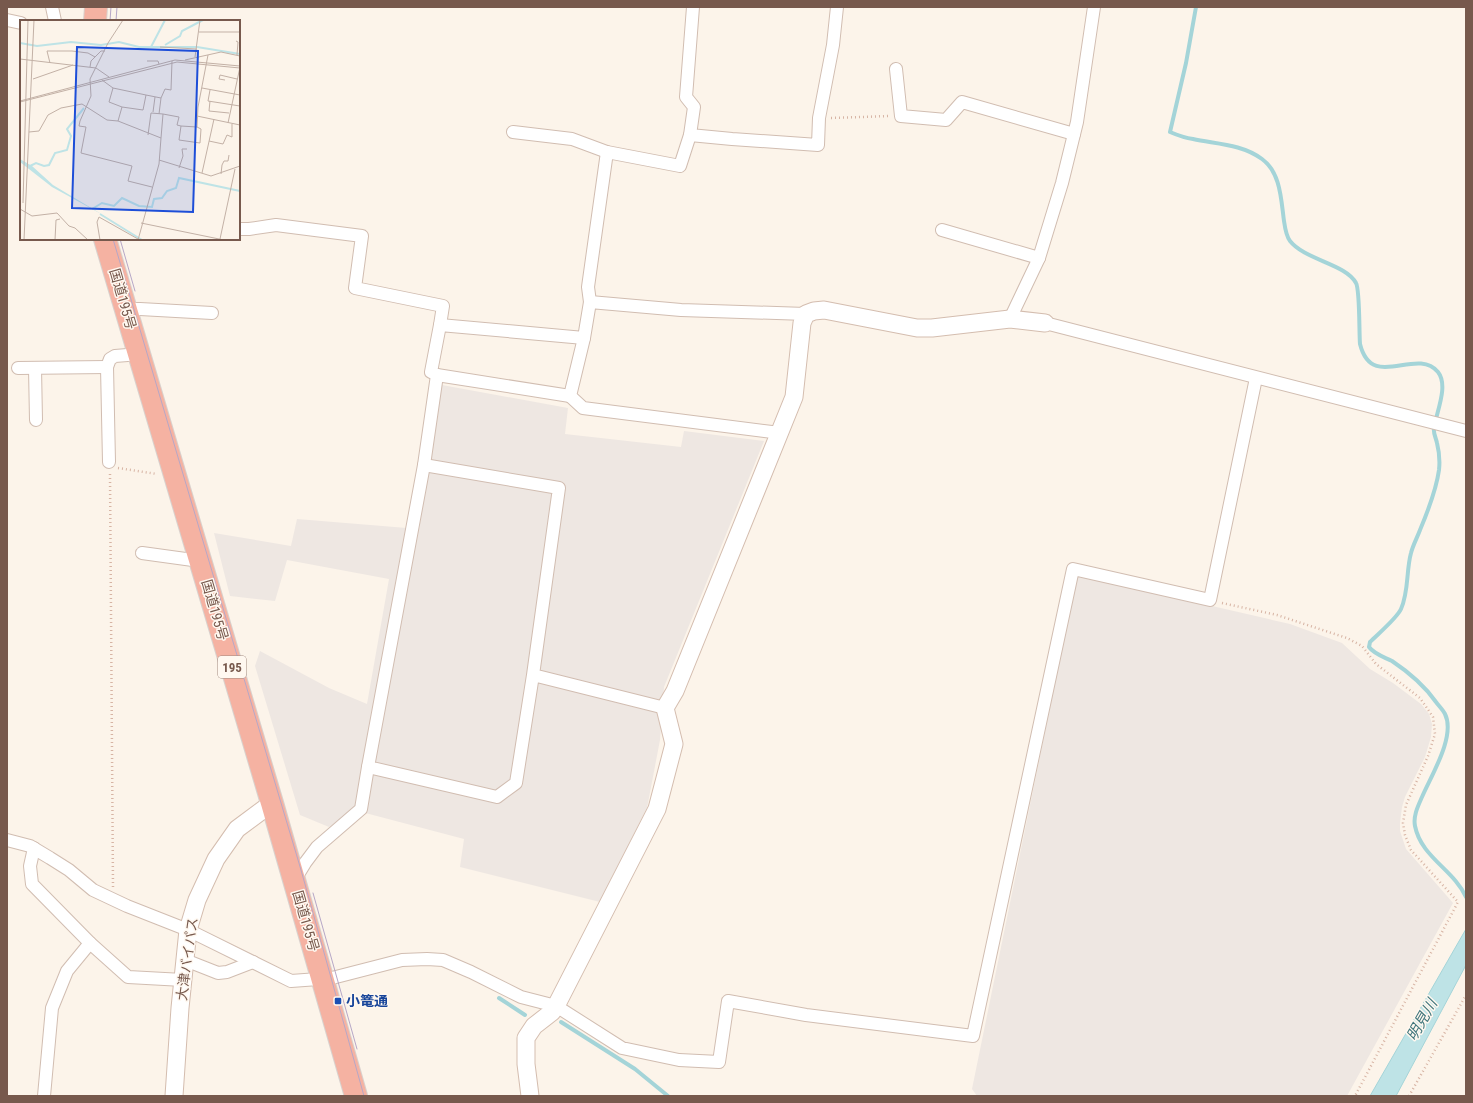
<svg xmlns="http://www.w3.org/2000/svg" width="1473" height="1103" font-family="'Roboto Condensed','Noto Sans JP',sans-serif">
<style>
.industrial{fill:#eee7e2}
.water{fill:#bee3e6;stroke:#a4d4d8}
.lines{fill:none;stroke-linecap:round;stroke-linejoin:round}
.stream{stroke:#a4d4d8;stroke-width:4}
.street-casing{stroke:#d1bdb1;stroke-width:14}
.secondary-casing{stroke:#d4bdaf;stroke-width:19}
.highway-casing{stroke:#d9d1cd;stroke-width:24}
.path{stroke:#d7b4a4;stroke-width:2.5;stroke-dasharray:1 3;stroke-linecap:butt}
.street{stroke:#fff;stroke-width:12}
.secondary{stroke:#fff;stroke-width:17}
.highway{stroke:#f5b2a2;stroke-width:22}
.tram{stroke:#b6a7c7;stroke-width:1}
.transit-dot{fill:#1a4fb4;stroke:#fff8f0;stroke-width:1.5}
.labels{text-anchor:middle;stroke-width:3;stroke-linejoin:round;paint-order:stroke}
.shield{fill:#fff8f0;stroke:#a0897e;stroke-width:1}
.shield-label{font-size:13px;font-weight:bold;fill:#77594d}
.street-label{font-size:14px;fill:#77594d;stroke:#fff8f0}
.transit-label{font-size:14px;font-weight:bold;fill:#164399;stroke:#fff8f0;text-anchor:start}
.water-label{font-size:15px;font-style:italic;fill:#40767c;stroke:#fff8f0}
.inset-river{fill:none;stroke:#bee3e6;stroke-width:2}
.inset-road{fill:none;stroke:#c3b1a6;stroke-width:1}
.view{fill:#1d4ed8;fill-opacity:0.15;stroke:#1d4ed8;stroke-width:2}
.inset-edge{fill:none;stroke:#77594d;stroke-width:2}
</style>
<rect width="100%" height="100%" fill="#fcf4ea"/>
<g class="industrial">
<path d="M442,385L568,408L565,434L681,447L684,431L764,441L664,687L660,740L647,808L600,902L460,867L464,839L354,810L329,827L300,815L255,666L260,651L329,688L367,704L389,579L287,560L275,601L230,596L214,533L291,546L297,519L419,529Z"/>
<path d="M1077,575L1290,624L1342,643L1370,669L1393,683L1421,704L1429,714L1432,724L1431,737L1425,757L1405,797L1402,807L1400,823V831L1406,849L1453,903L1347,1096H977L972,1089Z"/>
</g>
<path class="water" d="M1466,929V965L1396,1096H1370Z"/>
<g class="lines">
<g class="stream">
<path d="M1196,7L1186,63L1170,132C1177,135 1185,138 1193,139C1216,144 1242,144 1262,159C1281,173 1281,200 1284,221C1285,228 1286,236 1290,241C1305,260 1346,264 1356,283C1360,290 1359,333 1360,344C1372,392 1416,346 1438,372C1449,386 1436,413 1434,428C1433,433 1436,438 1437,443C1439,451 1440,461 1439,470C1436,491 1428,511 1420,530C1417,538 1413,545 1411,553C1406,571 1409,591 1401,609C1397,618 1378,634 1370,642L1369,647C1374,654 1384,657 1392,661C1410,673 1424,685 1436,702C1439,706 1443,710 1445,714C1456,736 1431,776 1422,797C1418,806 1413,816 1415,826C1421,857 1454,870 1466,897"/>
<path d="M499,998L525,1015"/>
<path d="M561,1022L635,1069L668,1096"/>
</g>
<g class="street-casing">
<g id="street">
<path d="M52,7L55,21"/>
<path d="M693,7L686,97L694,107L690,135L732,139L818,145L819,118L833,45L837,7"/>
<path d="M7,20L21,23"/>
<path d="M896,69L901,116L946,120L962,102L1074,134"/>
<path d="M513,132L572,139L607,152"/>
<path d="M239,229H249L276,225L362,236L355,288L443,306L440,325"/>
<path d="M942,230L1039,258"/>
<path d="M590,302L588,287L607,152L680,166L690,135"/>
<path d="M127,312L134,309H140L212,313"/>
<path d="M1010,319L1039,258L1062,183L1077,122L1094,7"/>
<path d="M1045,323L1466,431"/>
<path d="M18,368L107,367"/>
<path d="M35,368L36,420"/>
<path d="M437,375L570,396"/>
<path d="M780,433L583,408L570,396L584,338L590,302L681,310L806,314"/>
<path d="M109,462L107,367L110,359L115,356L140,354"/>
<path d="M424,465L437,375L431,372L440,325L584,338"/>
<path d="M142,553L200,561"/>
<path d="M533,675L559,488L424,465L368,767L497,797L516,783L533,675L665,708"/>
<path d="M7,840L30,846L50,858L69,870L93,890L127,906L188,930L291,981L332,978L402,960L427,959L443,960L471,972L521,997L556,1006L622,1048L679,1060L719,1062L728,1001L806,1015L973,1036L1073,569L1210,600L1256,378"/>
<path d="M34,848L30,866L32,884L90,943"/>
<path d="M294,881L305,863L317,847L361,809L368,767"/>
<path d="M185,960L218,973L227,972L253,962"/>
<path d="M44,1096L52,1008L67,971L90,943L128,977L183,980"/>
</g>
</g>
<g class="secondary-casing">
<g id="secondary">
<path d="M174,1096L180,1008L188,930L197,900L216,859L237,829L272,803"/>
<path d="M530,1096L526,1064V1038L534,1026L552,1012L556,1006L657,809L674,744L665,708L675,691L794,397L802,323L806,314L814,311L824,310L917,328H932L1010,319L1045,323"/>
</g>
</g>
<g class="highway-casing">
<g id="highway">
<path d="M95,21L96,7"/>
<path d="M105,239L272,803L356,1096"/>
</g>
</g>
<g class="path">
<path d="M831,118L890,116"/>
<path d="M118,468L157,474"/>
<path d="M110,474L113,887"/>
<path d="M1222,603L1277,615L1347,638L1362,646L1376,664L1420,698L1433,717L1435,734L1428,756L1406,805L1403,823L1405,835L1411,850L1458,902L1355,1096"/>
<path d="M1409,1096L1466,995"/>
</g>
<use href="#street" class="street"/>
<use href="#secondary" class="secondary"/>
<use href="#highway" class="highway"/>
<g class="tram">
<path d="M110,21L111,7"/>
<path d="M116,21L117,7"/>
<path d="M113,239L301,870L364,1096"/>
<path d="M120,239L135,291"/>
<path d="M313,893L357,1049"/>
</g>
</g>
<rect class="transit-dot" x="334" y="997" width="8" height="8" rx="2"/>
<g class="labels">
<rect class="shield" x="218" y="656" width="28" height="22" rx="3"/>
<g class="shield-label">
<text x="232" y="672">195</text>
</g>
<g class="street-label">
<text transform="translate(123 299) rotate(74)" y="5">国道195号</text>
<text transform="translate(215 610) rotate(74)" y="5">国道195号</text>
<text transform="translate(306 921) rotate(74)" y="5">国道195号</text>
<text transform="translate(187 959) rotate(-82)" y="5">大津バイパス</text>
</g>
<g class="transit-label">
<text x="346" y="1006">小篭通</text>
</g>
<g class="water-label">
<text transform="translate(1422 1020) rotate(-60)" y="5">明見川</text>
</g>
</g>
<g transform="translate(20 20)">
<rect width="220" height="220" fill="#fcf4ea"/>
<path d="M0,139L12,146L33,165L83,195L32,167L0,142Z" fill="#bee3e6"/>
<path class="inset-river" d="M0,23L17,26L51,22L81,25L99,22L119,27H177L220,34M145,25L160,16L162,11L183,0M131,27L145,0M10,146L16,143L24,146L29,145L35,133L47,130L51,116L47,109L64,88M72,189L82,183L94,186L102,178L119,186L132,187L134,179L142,178L147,171L156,168L159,158L220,171M80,194L122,220"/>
<path class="inset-road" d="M103,0L88,23L70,59L71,76L60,101L59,106L66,107L61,133L112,146L108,161L132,167M179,12H220M216,21L218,22L217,35M140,27L177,29M75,37L81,31H85M175,37L180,0M0,39L76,48L89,57M165,40L201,32L220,36M127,41H138L139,44M30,43L27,31H52L68,33L75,37L71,41L70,47M13,59L53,45M82,60L93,68M205,60L199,59L200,55L217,59M182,68L220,75M190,70L188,81L220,86M126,75L141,78L139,94M141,78L145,69L151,70L152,41M0,81L155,40L220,46M190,81L189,91L209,93M0,82L157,42L220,48M133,92L135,77M143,94L159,97L157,105L161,106M177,96L220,105M98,101L102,87L89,82L93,68L126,75L123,90L102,87M208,103L220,47M177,107L181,109L180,123L159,120L161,106L177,107L178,87L188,35M9,112L19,111L28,95L41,88L62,84L87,100L98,101L141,118L139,144L118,220M128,115L131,93L143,94L141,118M189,121L203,124L207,115L212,117V104M139,140L191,156L220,146M159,148L163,136L162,129H167M182,153L194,99M201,154L202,145L204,141H208L209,135M3,183L8,0M0,189L12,196L37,193L49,206L55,208L68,220M121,203L204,220M200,219L215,149M4,220L14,0M35,220L36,200L40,199M80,220L77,202L79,197L118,219"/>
<path class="view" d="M57,27L178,31L173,192L52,188Z"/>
<rect width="220" height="220" class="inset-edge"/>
</g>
<rect width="1473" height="1103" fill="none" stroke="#77594d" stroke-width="16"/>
</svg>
